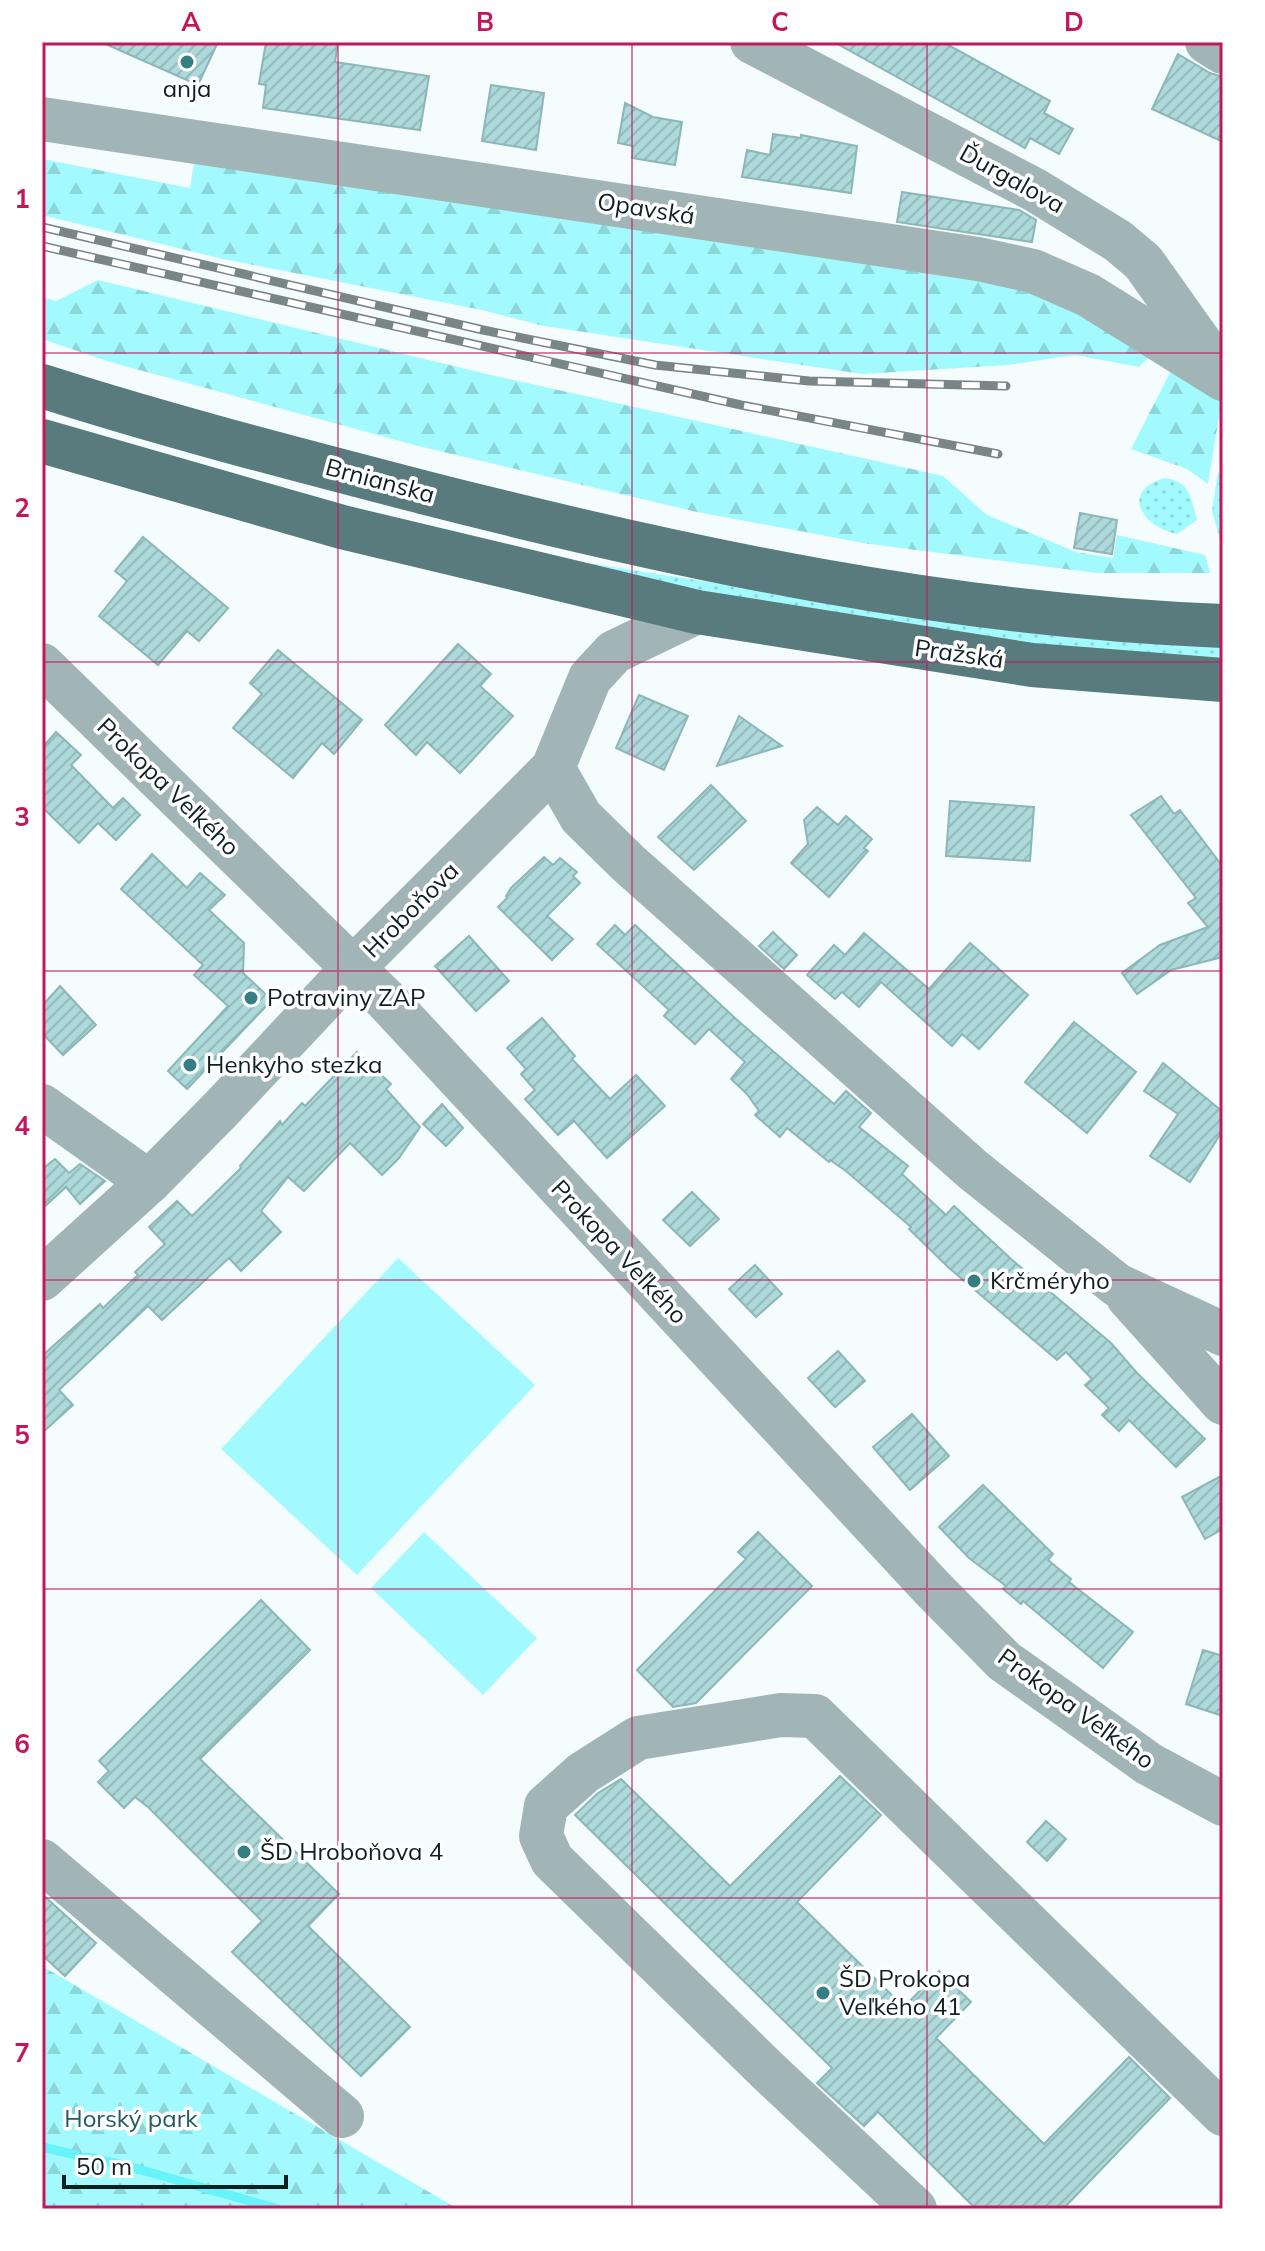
<svg xmlns="http://www.w3.org/2000/svg" width="1265" height="2251" font-family="Mulish,sans-serif">
<style>
.grass{fill:url(#grass-dots)}
.forest{fill:url(#forest-firs)}
.pitch{fill:#a3fafe}
.lines{fill:none;stroke-linecap:round;stroke-linejoin:round}
.stream{stroke:#66f3fa;stroke-width:9}
.building{fill:url(#building-hatch);stroke:#8cb6b8;stroke-width:2}
.minor{stroke:#a2b5b6;stroke-width:44}
.major{stroke:#597b7d;stroke-width:44}
.rail-casing{stroke:#798586;stroke-width:9}
.rail{stroke:#fff;stroke-width:6;stroke-dasharray:18;stroke-linecap:butt}
.grid{fill:none;stroke:#c2185b;stroke-width:2;stroke-opacity:0.55}
.poi-dot{fill:#367e82;stroke:#fff;stroke-width:3}
.labels{text-anchor:middle;stroke-width:7;stroke-linejoin:round;paint-order:stroke}
.poi-label{font-size:24px;fill:#0f2020;stroke:#fff;text-anchor:start}
.street-label{font-size:24px;fill:#0f2020;stroke:#fff}
.park-label{font-size:24px;fill:#225d61;stroke:#fff}
.neatline{fill:none;stroke:#c2185b;stroke-width:3}
.grid-label{font-size:26px;text-anchor:middle;font-weight:bold;fill:#c2185b}
</style>
<defs>
<pattern id="grass-dots" width="8" height="8" patternUnits="userSpaceOnUse" patternTransform="scale(2)"><rect width="8" height="8" fill="#a3fafe"/><path d="M2 2h.1M6 6h.1" fill="none" stroke="#8bd6d9" stroke-width="1.8" stroke-linecap="round"/></pattern>
<pattern id="forest-firs" width="22" height="20" patternUnits="userSpaceOnUse" patternTransform="scale(2)"><rect width="22" height="20" fill="#a3fafe"/><path d="M5 1l3.5 6h-7zM16 11l3.5 6h-7z" fill="#8bd6d9"/></pattern>
<pattern id="building-hatch" width="6" height="6" patternUnits="userSpaceOnUse" patternTransform="scale(2)"><rect width="6" height="6" fill="#add9db"/><path d="M-1 1l2-2M0 6l6-6M5 7l2-2" fill="none" stroke="#94babc"/></pattern>
</defs>
<rect width="100%" height="100%" fill="#f4fcfd"/>
<g class="grass">
<path d="M1218,472L1223,479V551L1212,511Z"/>
<path d="M1165,478C1190,481 1191,498 1197,520L1177,534C1141,527 1120,490 1165,478Z"/>
<path d="M542,556L1070,638L1223,643V661L1082,652L784,608Z"/>
</g>
<g class="forest">
<path d="M42,159L190,188L194,164L952,272L1047,295L1160,346L1139,367L1075,355L1008,365L862,374L544,326L482,310L223,259L42,215Z"/>
<path d="M98,280L487,374L943,476L987,515L1076,552L1113,558L1117,535L1205,555L1210,573H1097L869,544L697,512L418,446L110,362L42,339V297L56,301Z"/>
<path d="M1176,361L1223,392L1208,484L1187,469L1131,449Z"/>
<path d="M42,1966L458,2209H42Z"/>
</g>
<g class="pitch">
<path d="M398,1258L535,1385L357,1575L221,1449Z"/>
<path d="M424,1532L537,1638L483,1695L371,1588Z"/>
</g>
<g class="lines">
<g class="stream">
<path d="M42,2147L76,2155"/>
<path d="M85,2157L124,2165L278,2209"/>
</g>
</g>
<g class="building">
<path d="M101,42H218L198,85Z"/>
<path d="M266,42H338L335,62L429,76L420,130L263,108L266,85L259,84Z"/>
<path d="M834,42H943L1050,101L1044,113L1073,129L1059,154L1030,138L1025,148Z"/>
<path d="M1178,54L1210,73L1223,77V142L1152,109Z"/>
<path d="M491,85L544,93L536,150L482,141Z"/>
<path d="M625,103L653,117L682,122L675,165L632,158L633,146L618,143Z"/>
<path d="M773,134L801,138V135L857,146L851,193L742,177L747,150L770,155Z"/>
<path d="M902,192L1019,210L1036,220L1032,242L897,222Z"/>
<path d="M1080,513L1117,520L1112,554L1074,548Z"/>
<path d="M143,537L228,608L199,641L187,631L158,665L99,616L127,581L115,571Z"/>
<path d="M458,644L491,674L480,686L513,716L460,773L427,742L416,755L385,725Z"/>
<path d="M278,650L362,720L334,754L322,743L293,778L233,728L262,694L250,683Z"/>
<path d="M639,695L688,716L664,770L616,748Z"/>
<path d="M739,716L782,746L717,766Z"/>
<path d="M56,732L81,755L71,765L113,808L123,798L140,815L116,840L98,823L79,843L42,807V748Z"/>
<path d="M711,785L746,821L694,870L658,837Z"/>
<path d="M1161,796L1174,814L1180,810L1223,867V957L1171,970L1137,994L1122,973L1160,945L1208,927L1188,903L1196,898L1131,815Z"/>
<path d="M950,801L1034,807L1030,861L946,856Z"/>
<path d="M817,807L838,825L846,816L872,839L864,848L868,851L829,897L791,863L808,844L804,820Z"/>
<path d="M152,854L187,888L200,873L225,895L209,910L244,943L243,973L272,1000L187,1089L168,1071L228,1006L194,975L203,965L121,889Z"/>
<path d="M544,857L553,865L560,858L577,872L573,876L580,883L547,916L573,939L552,960L498,907L507,898L506,896L511,888Z"/>
<path d="M615,925L625,935L635,925L736,1019L834,1104L846,1091L871,1113L859,1127L908,1166L902,1174L946,1215L954,1206L1011,1259L1111,1343L1137,1373L1205,1439L1176,1467L1129,1420L1119,1431L1102,1415L1109,1408L1085,1385L1092,1379L1066,1352L1057,1360L949,1268L909,1229L911,1227L846,1171L830,1160L829,1162L787,1128L780,1137L755,1115L759,1111L747,1094L731,1079L745,1062L709,1029L695,1044L664,1016L669,1010L597,944Z"/>
<path d="M773,932L797,955L784,969L759,946Z"/>
<path d="M864,933L929,989L970,943L1028,995L979,1049L962,1034L952,1046L881,982L859,1007L842,992L835,999L807,975L834,945L845,955Z"/>
<path d="M469,936L509,981L476,1011L435,966Z"/>
<path d="M60,986L96,1025L63,1055L42,1033V1006Z"/>
<path d="M542,1018L575,1056L572,1059L610,1099L636,1075L665,1106L607,1158L574,1121L558,1135L525,1099L535,1090L521,1074L526,1069L507,1048Z"/>
<path d="M1074,1022L1136,1072L1087,1133L1025,1082Z"/>
<path d="M357,1052L391,1084L386,1089L420,1127L399,1158L382,1175L350,1143L304,1191L288,1177L261,1211L281,1232L241,1271L229,1258L162,1320L148,1306L59,1390L73,1405L42,1433V1356L100,1304L103,1308L138,1275L135,1272L165,1244L149,1227L177,1201L192,1216L241,1168L240,1166L280,1121L282,1125L302,1103L305,1106Z"/>
<path d="M1163,1063L1223,1112V1130L1190,1182L1150,1156L1178,1114L1144,1091Z"/>
<path d="M442,1104L463,1128L446,1146L423,1124Z"/>
<path d="M55,1159L69,1173L80,1164L105,1181L80,1204L66,1187L42,1209V1169Z"/>
<path d="M692,1192L719,1219L690,1246L663,1220Z"/>
<path d="M755,1265L782,1294L756,1317L729,1289Z"/>
<path d="M838,1351L865,1381L835,1407L808,1378Z"/>
<path d="M912,1414L949,1456L910,1490L873,1447Z"/>
<path d="M1223,1475V1529L1205,1539L1182,1497Z"/>
<path d="M983,1485L1053,1554L1048,1560L1071,1579L1069,1582L1133,1632L1103,1668L1023,1601L1021,1604L1003,1589L1006,1586L969,1558L939,1527Z"/>
<path d="M758,1532L812,1586L696,1703L673,1707L637,1670L746,1559L738,1552Z"/>
<path d="M261,1600L310,1650L200,1759L339,1894L308,1926L410,2027L361,2076L232,1952L262,1921L148,1807L135,1797L124,1808L98,1782L109,1771L99,1761Z"/>
<path d="M1203,1650L1223,1656V1716L1186,1704Z"/>
<path d="M840,1776L881,1815L797,1902L904,2007L939,1971L971,2002L936,2038L1044,2144L1129,2057L1170,2098L1063,2209H976L878,2112L864,2126L817,2083L832,2068L575,1815L598,1793L621,1779L730,1886Z"/>
<path d="M1046,1821L1066,1839L1047,1861L1027,1842Z"/>
<path d="M42,1894L96,1943L65,1976L42,1955Z"/>
</g>
<g class="lines">
<g class="minor">
<path d="M752,42L1035,190L1118,241L1143,262L1219,369"/>
<path d="M1207,42L1223,52"/>
<path d="M42,119L978,259L1033,271L1088,295L1223,379"/>
<path d="M42,665L386,1000L932,1588L1004,1661L1149,1764L1223,1804"/>
<path d="M553,768L581,817L628,863L972,1169L1117,1285L1223,1334"/>
<path d="M42,1106L149,1182"/>
<path d="M42,1279L149,1182L222,1108L354,967L553,768L590,678L614,652L697,612"/>
<path d="M1128,1297L1223,1403"/>
<path d="M42,1861L342,2116"/>
<path d="M915,2209L768,2071L552,1860L541,1836L546,1806L583,1773L638,1738L781,1715L815,1716L1223,2114"/>
</g>
<g class="major">
<path d="M42,386C167,426 295,459 422,492C684,559 952,616 1223,626"/>
<path d="M42,441L342,527L697,612L1032,665L1223,680"/>
</g>
<g class="rail-casing">
<g id="rail">
<path d="M42,227L483,330L655,365L809,381L1006,386"/>
<path d="M42,246L741,405L998,454"/>
</g>
</g>
<use href="#rail" class="rail"/>
</g>
<path class="grid" d="M338,42V2209M632,42V2209M927,42V2209M42,353H1223M42,662H1223M42,971H1223M42,1280H1223M42,1589H1223M42,1898H1223"/>
<g class="poi-dot">
<circle cx="187" cy="62" r="8"/>
<circle cx="251" cy="998" r="8"/>
<circle cx="190" cy="1065" r="8"/>
<circle cx="974" cy="1281" r="8"/>
<circle cx="244" cy="1852" r="8"/>
<circle cx="823" cy="1993" r="8"/>
</g>
<g class="labels">
<g class="poi-label">
<text x="187" y="97" text-anchor="middle">anja</text>
<text x="267" y="1006">Potraviny ZAP</text>
<text x="206" y="1073">Henkyho stezka</text>
<text x="990" y="1289">Krčméryho</text>
<text x="260" y="1860">ŠD Hroboňova 4</text>
<text x="839" y="1987">ŠD Prokopa<tspan x="839" dy="28">Veľkého 41</tspan></text>
</g>
<g class="street-label">
<text transform="translate(1012 179) rotate(29)" y="8">Ďurgalova</text>
<text transform="translate(646 209) rotate(9)" y="8">Opavská</text>
<text transform="translate(380 481) rotate(15)" y="8">Brnianska</text>
<text transform="translate(959 654) rotate(8)" y="8">Pražská</text>
<text transform="translate(168 787) rotate(44)" y="8">Prokopa Veľkého</text>
<text transform="translate(411 910) rotate(-45)" y="8">Hroboňova</text>
<text transform="translate(619 1252) rotate(47)" y="8">Prokopa Veľkého</text>
<text transform="translate(1076 1709) rotate(36)" y="8">Prokopa Veľkého</text>
</g>
<g class="park-label">
<text x="131" y="2127">Horský park</text>
</g>
</g>
<rect width="1265" height="2251" fill="none" stroke="#ffffff" stroke-width="88"/>
<path d="M64 2175v12h222v-12" fill="none" stroke="#0f2020" stroke-width="4"/>
<text x="76" y="2175" font-size="24" fill="#0f2020" stroke="#ffffff" stroke-width="6" paint-order="stroke">50 m</text>
<rect x="44" y="44" width="1177" height="2163" class="neatline"/>
<g class="grid-label">
<text x="191" y="31">A</text>
<text x="485" y="31">B</text>
<text x="780" y="31">C</text>
<text x="1074" y="31">D</text>
<text x="22" y="208">1</text>
<text x="22" y="517">2</text>
<text x="22" y="826">3</text>
<text x="22" y="1135">4</text>
<text x="22" y="1444">5</text>
<text x="22" y="1753">6</text>
<text x="22" y="2062">7</text>
</g>
</svg>
